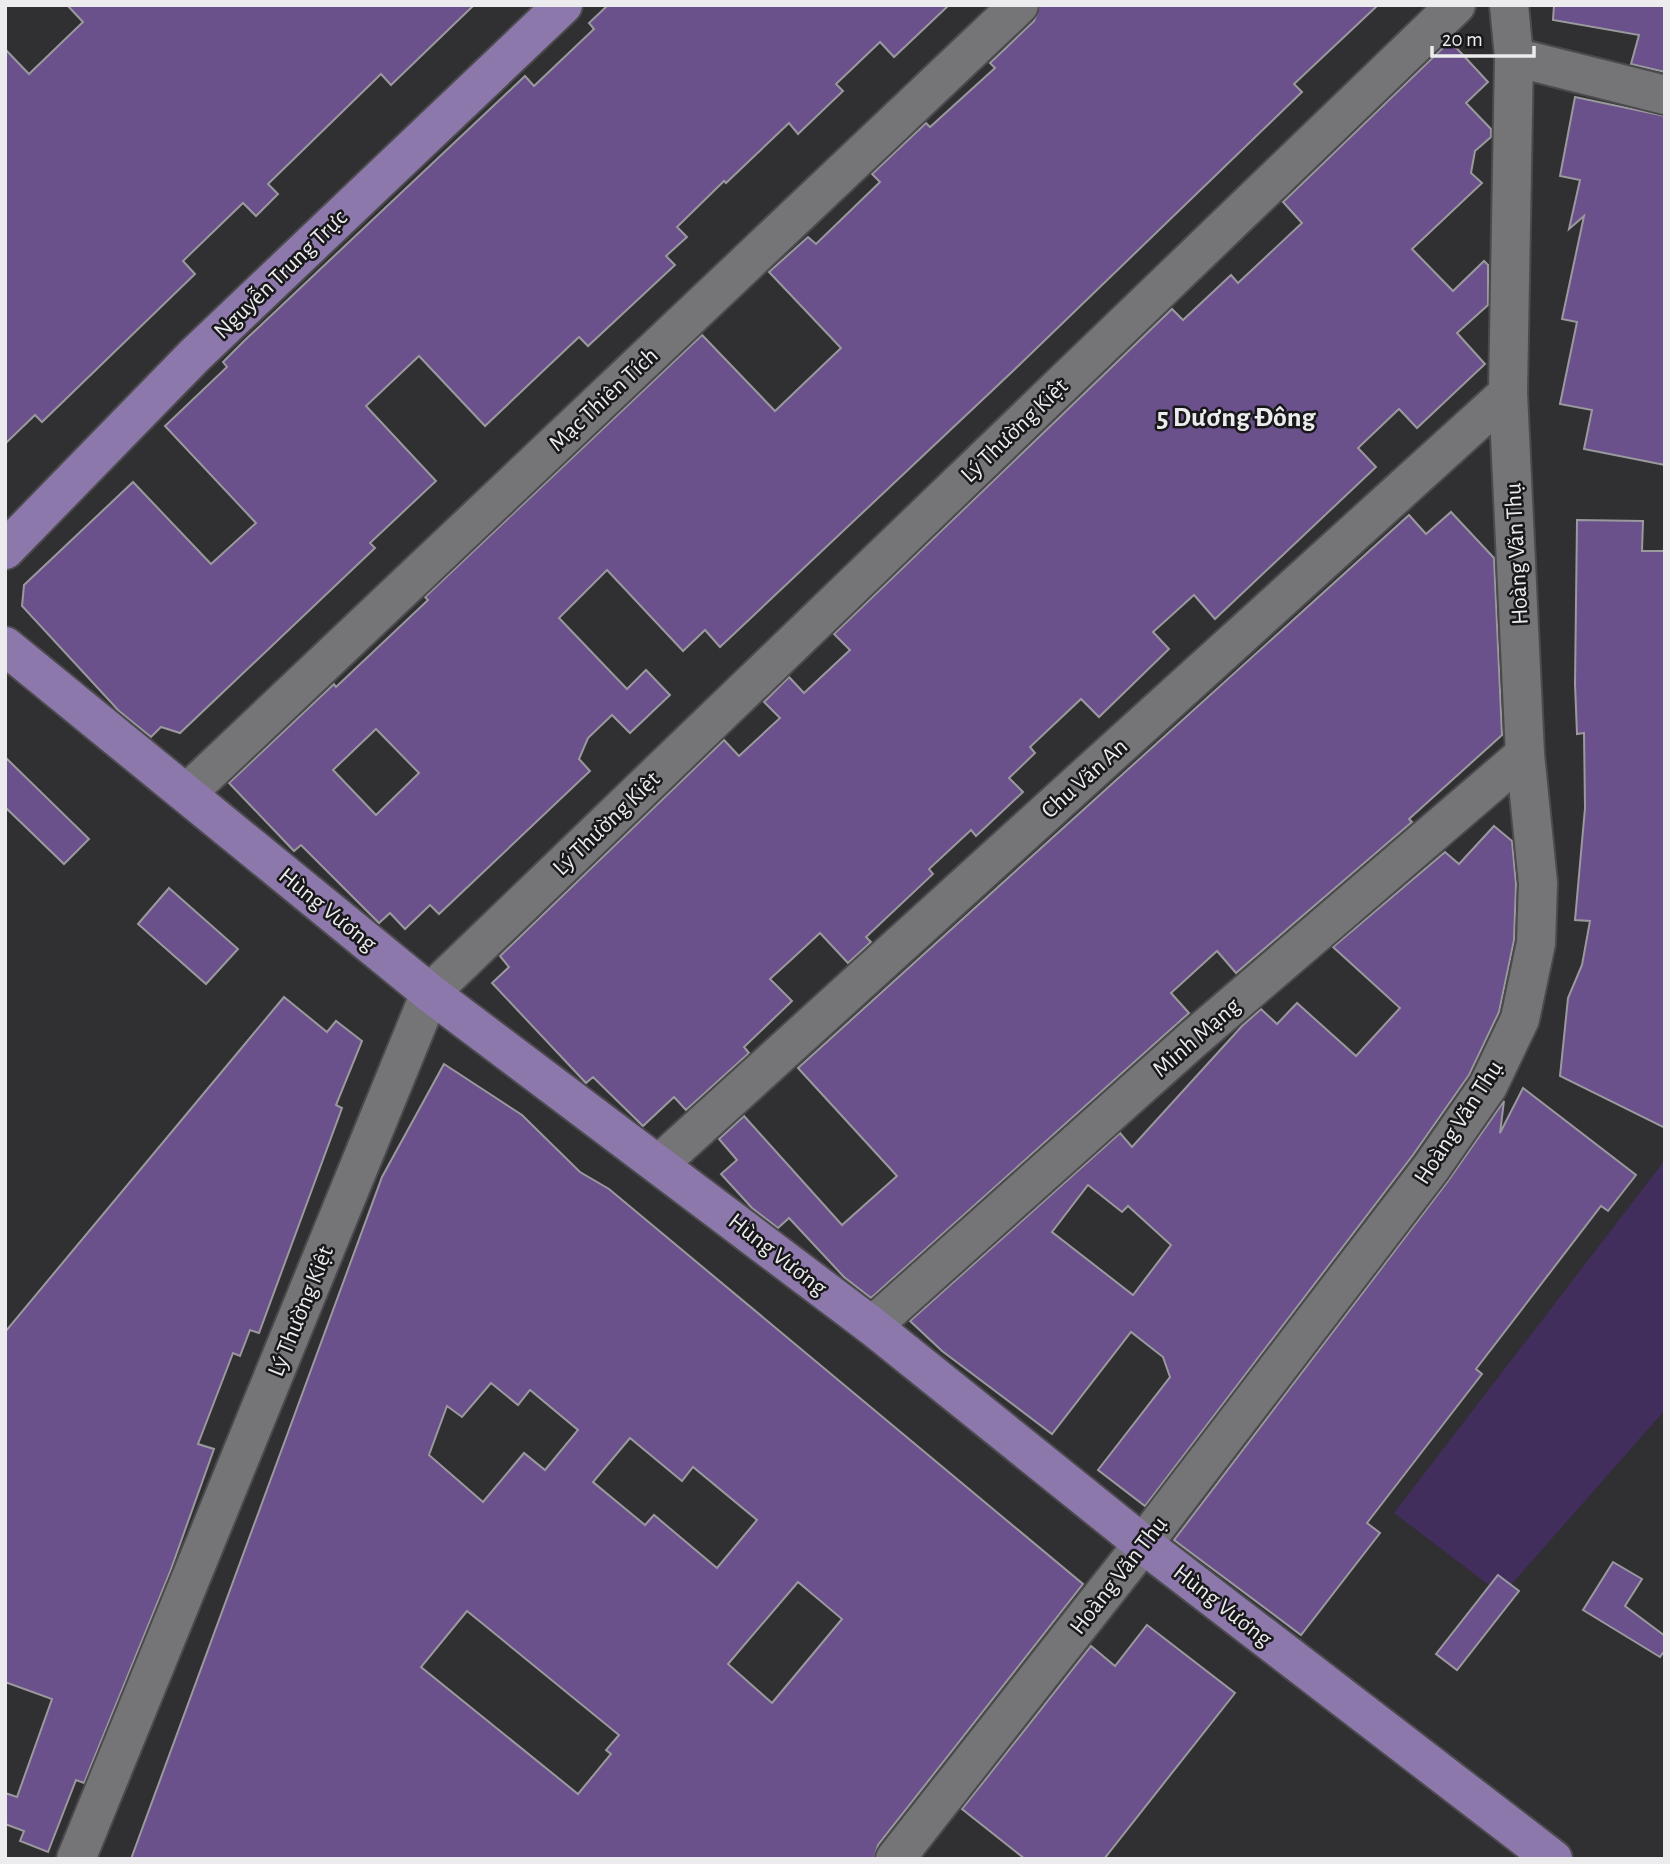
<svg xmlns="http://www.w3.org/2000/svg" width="1670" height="1864" font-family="'Alegreya Sans',sans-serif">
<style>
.green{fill:#422e5c}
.building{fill:#6a518b;stroke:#9a999d;stroke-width:2;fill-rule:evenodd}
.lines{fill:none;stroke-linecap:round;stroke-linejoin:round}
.minor-casing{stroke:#4b4a4d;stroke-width:42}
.major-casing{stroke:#4b4a4d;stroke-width:42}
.minor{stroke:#757477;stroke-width:38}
.major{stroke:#8d78ab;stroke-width:38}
.labels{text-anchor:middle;stroke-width:5;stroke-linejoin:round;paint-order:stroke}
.street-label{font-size:24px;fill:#ecebed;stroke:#181719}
.quarter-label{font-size:28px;font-weight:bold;fill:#ecebed;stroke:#181719}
</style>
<rect width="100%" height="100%" fill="#302f32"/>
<path class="green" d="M1665,1160V1410L1502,1595L1394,1513Z"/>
<g class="building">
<path d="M67,5H474L391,85L381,74L341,113L268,184L278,194L256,216L243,203L183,261L195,274L42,422L35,415L5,444V49L29,74L83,22Z"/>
<path d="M608,5H949L894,57L880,42L836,84L843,91L798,134L789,123L726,183L724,181L677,227L687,237L666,256L675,265L588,346L579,337L485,426L419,356L366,406L436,481L370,543L375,548L180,733L161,727L151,737L119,711L22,606L24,585L133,482L211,564L256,523L165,426L227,367L223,362L244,341L525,76L534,86L594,29L589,23Z"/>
<path d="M1040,5H1378L1294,84L1302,92L1014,370L720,647L705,630L683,651L607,570L559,618L627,689L646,670L670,695L630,733L612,715L588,738L579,759L590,771L439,914L430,905L405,929L390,913L379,923L301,845L294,851L229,783L334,684L336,687L428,600L425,597L702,335L775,411L841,348L769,272L808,237L816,244L880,182L872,174L926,123L930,127L995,68L990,63L1034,21ZM376,729L419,773L376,815L333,770Z"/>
<path d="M1554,5H1665V72L1631,64L1639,35L1553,20Z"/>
<path d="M1450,41L1488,82L1466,103L1491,129V137L1475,151L1471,173L1482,183L1412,249L1453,291L1484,261L1488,265V305L1457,333L1485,364L1417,428L1399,409L1358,448L1376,467L1215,619L1194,595L1153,632L1169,649L1099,717L1081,699L1030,747L1035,753L1009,778L1023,792L976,836L971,830L929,869L933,874L866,937L871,942L848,963L820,933L793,958L770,979L792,1001L744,1047L749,1053L686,1110L674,1097L643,1126L593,1077L586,1083L492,983L509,967L500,956L724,740L739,756L780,718L764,702L789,677L804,693L850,650L834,634L1172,309L1183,320L1231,275L1238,283L1302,223L1283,202Z"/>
<path d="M1575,97L1665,116V465L1584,449L1592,410L1560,404L1577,322L1562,319L1584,216L1569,229L1580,180L1560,176Z"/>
<path d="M1451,512L1494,558L1502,735L1409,819L1412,822L1236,973L1217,951L1171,993L1189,1013L871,1298L844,1277L789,1218L778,1228L752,1208L721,1174L737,1160L719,1139L744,1116L842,1225L897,1176L798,1068L1409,515L1426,534Z"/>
<path d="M1577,520L1643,521L1642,551H1665V1128L1560,1076L1568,998L1582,965L1590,921L1575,920L1585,808L1584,733L1577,734L1575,684Z"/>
<path d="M5,757L89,839L64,864L5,807Z"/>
<path d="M1494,826L1512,841L1516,884L1514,940L1499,1012L1469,1075L1413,1155L1145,1506L1098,1470L1170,1377L1163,1357L1131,1332L1052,1434L942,1351L910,1321L1120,1133L1132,1147L1242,1026L1261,1009L1277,1024L1297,1003L1356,1056L1400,1008L1333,947L1445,852L1459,864ZM1088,1185L1122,1212L1128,1206L1171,1245L1133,1295L1052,1232Z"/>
<path d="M169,888L238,949L206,984L138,924Z"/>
<path d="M284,997L327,1032L336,1021L362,1041L336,1105L342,1108L259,1333L250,1330L240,1356L233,1353L198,1444L214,1449L170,1572L84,1783L76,1780L48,1852L20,1841L24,1831L5,1824V1793L17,1797L52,1699L5,1682V1332Z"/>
<path d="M444,1064L522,1115L580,1172L609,1189L1083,1584L878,1845L874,1859H131L382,1177ZM491,1383L518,1405L530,1390L578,1430L545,1470L524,1453L483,1502L429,1455L447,1406L462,1417ZM630,1438L682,1481L693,1467L757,1520L717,1568L654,1515L645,1525L593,1482ZM798,1582L842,1619L772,1703L728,1664ZM467,1611L619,1735L606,1750L611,1754L578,1794L421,1667Z"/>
<path d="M1523,1088L1636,1175L1608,1211L1601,1206L1476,1369L1482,1374L1367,1523L1380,1533L1301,1635L1174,1540L1448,1181L1504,1101L1500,1133Z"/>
<path d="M1613,1562L1642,1579L1625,1606L1665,1636V1650L1660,1657L1583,1610Z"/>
<path d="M1498,1575L1519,1591L1457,1670L1436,1654Z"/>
<path d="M1147,1625L1235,1693L1104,1859H1025L962,1809L1091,1646L1115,1666Z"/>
</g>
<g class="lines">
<g class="minor-casing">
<g id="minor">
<path d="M1514,57L1665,95"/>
<path d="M187,793L1019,5"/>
<path d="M660,1163L1508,393"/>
<path d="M872,1326L1193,1039L1525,754"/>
<path d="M76,1859L430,993L1456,5"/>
<path d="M895,1859L1143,1544L1431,1168L1488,1086L1520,1019L1536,943L1538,883L1525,754L1508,393L1514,57L1509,5"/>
</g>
</g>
<g class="major-casing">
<g id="major">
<path d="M5,550L194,356L563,5"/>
<path d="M5,646L430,993L872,1326L1143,1544L1553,1859"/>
</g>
</g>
<use href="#minor" class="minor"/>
<use href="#major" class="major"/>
</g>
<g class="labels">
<g class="street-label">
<text transform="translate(280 274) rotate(-44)" y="8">Nguyễn Trung Trực</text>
<text transform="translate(603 399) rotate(-43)" y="8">Mạc Thiên Tích</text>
<text transform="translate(1014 430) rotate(-44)" y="8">Lý Thường Kiệt</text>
<text transform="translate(1516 554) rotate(-93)" y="8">Hoàng Văn Thụ</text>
<text transform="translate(1084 778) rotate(-42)" y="8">Chu Văn An</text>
<text transform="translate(606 823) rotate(-44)" y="8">Lý Thường Kiệt</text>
<text transform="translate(328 909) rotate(39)" y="8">Hùng Vương</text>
<text transform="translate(1196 1037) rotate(-41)" y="8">Minh Mạng</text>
<text transform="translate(1458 1122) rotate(-57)" y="8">Hoàng Văn Thụ</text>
<text transform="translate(778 1254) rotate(38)" y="8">Hùng Vương</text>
<text transform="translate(300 1311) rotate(-68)" y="8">Lý Thường Kiệt</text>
<text transform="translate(1118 1575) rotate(-52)" y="8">Hoàng Văn Thụ</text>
<text transform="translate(1223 1605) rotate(38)" y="8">Hùng Vương</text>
</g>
<g class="quarter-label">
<text x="1236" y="426">5 Dương Đông</text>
</g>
</g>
<rect width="1670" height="1864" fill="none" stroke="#ecebed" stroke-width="14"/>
<path d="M1432 46v10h102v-10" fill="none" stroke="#ecebed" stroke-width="3.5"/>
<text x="1442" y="46" font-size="21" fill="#ecebed" stroke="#181719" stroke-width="5" paint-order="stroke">20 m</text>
</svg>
